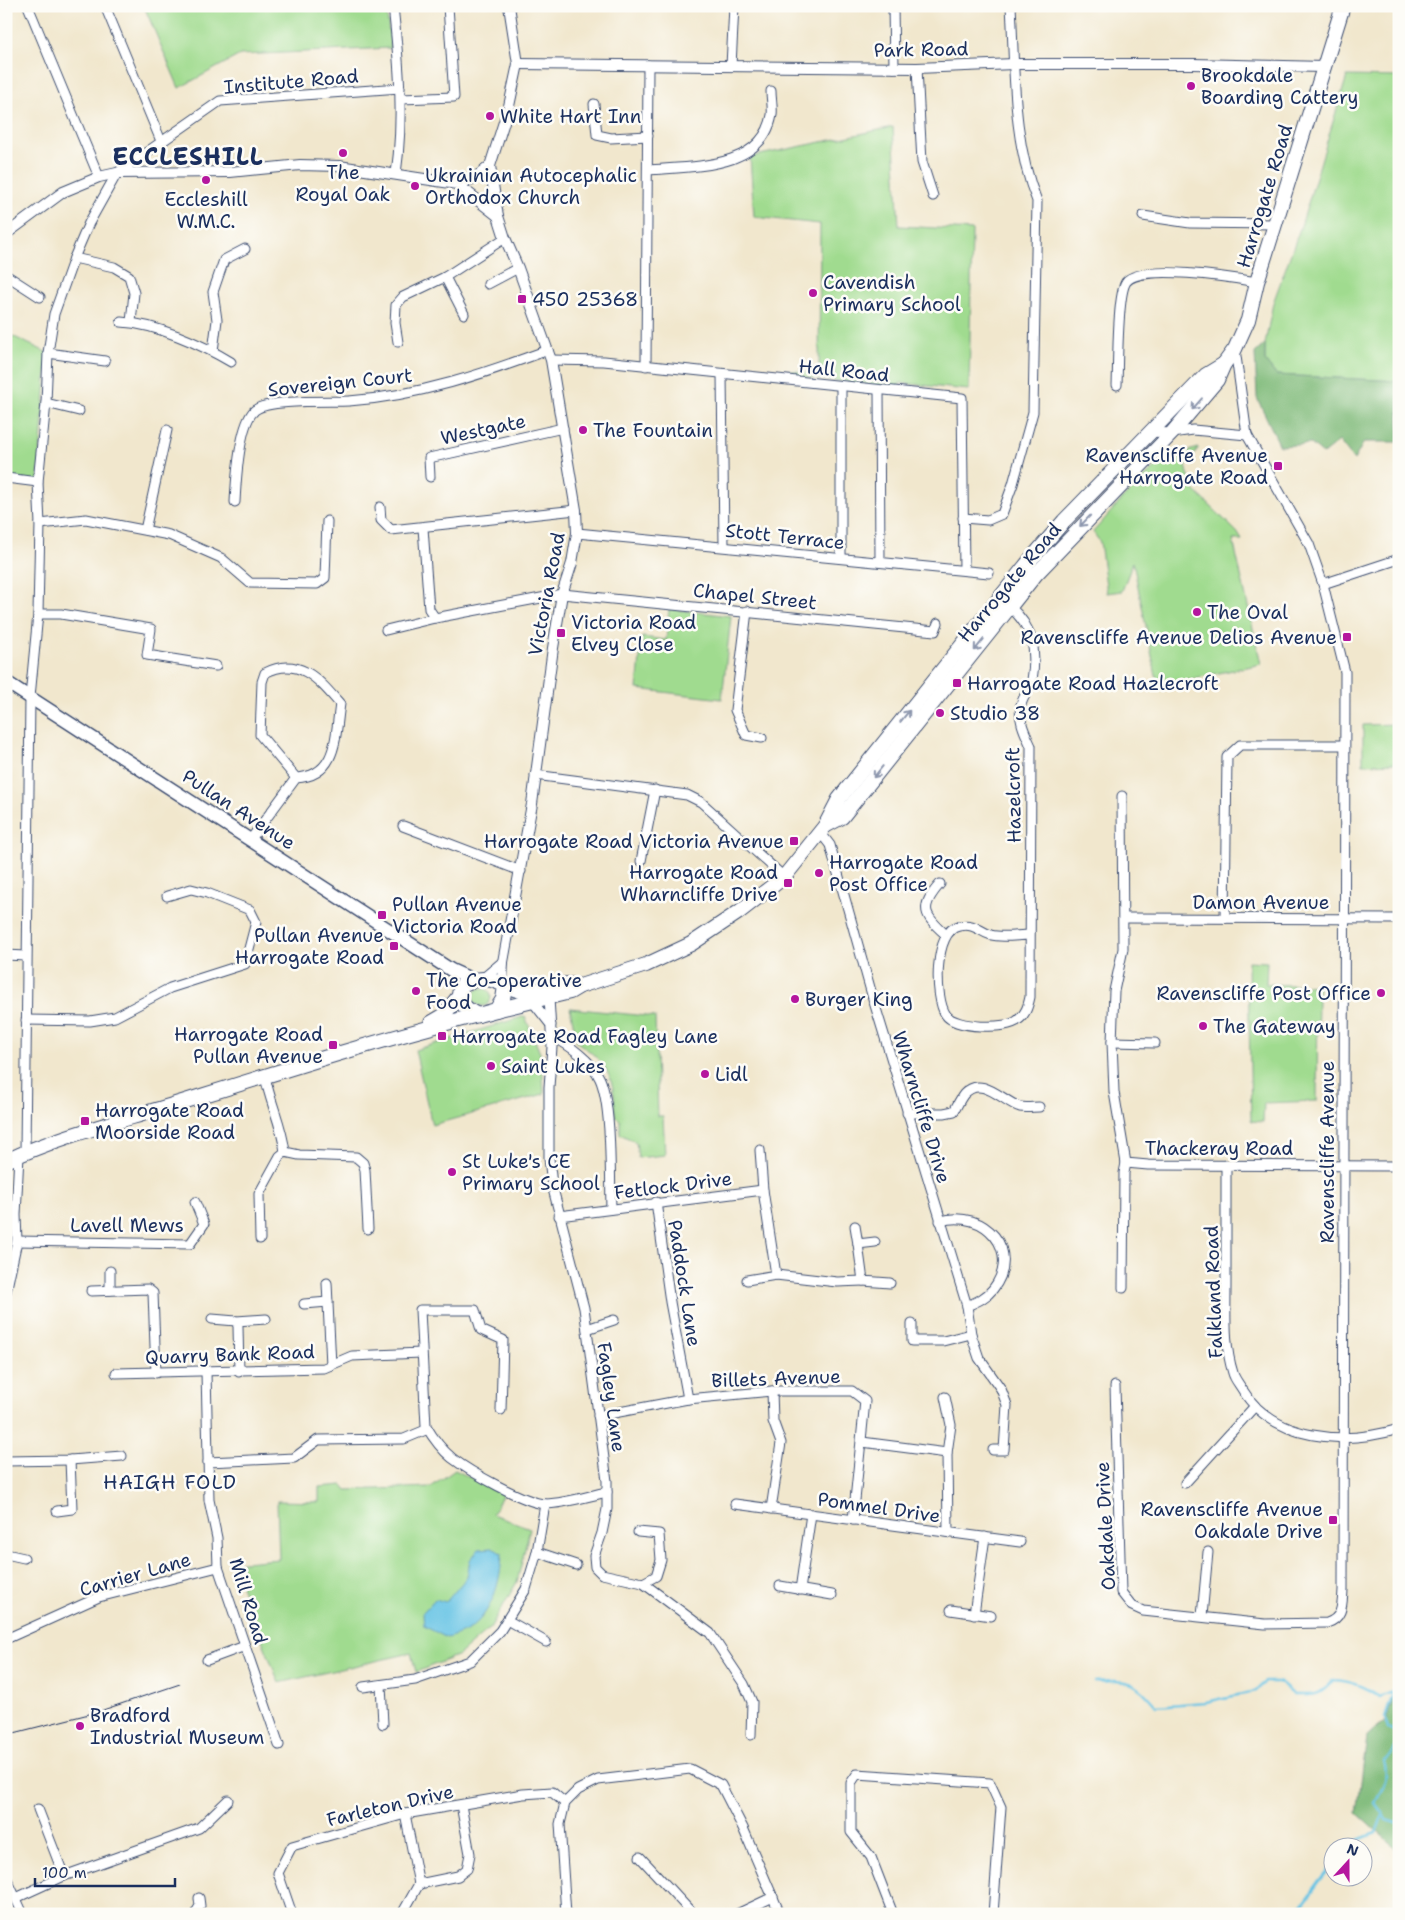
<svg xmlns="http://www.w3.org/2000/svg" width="1405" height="1920" font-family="'Shantell Sans',sans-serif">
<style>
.green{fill:#a0db8f;stroke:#5e8576}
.forest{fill:#80bb7a;stroke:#4e756c}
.water{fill:#67c4e5;stroke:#417aa2}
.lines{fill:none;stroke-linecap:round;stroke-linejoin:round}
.stream{stroke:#67c4e5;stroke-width:2.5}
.minor-casing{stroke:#3b4b6f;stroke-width:11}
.tertiary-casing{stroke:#3b4b6f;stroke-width:12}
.primary-casing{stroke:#3b4b6f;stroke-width:15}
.trunk-casing{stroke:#3b4b6f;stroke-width:16}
.minor{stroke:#fff;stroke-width:9}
.tertiary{stroke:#fff;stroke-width:10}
.primary{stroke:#fff;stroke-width:12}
.trunk{stroke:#fff;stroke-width:14}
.tram{stroke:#1b2f5e;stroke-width:1}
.oneway{stroke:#8d97ae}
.poi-dot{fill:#b5179e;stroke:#fdfcf7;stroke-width:2}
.labels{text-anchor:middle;stroke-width:5;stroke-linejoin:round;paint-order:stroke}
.street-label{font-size:19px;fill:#1b2f5e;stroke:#fdfcf7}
.poi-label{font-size:19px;fill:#1b2f5e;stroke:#fdfcf7;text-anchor:start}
.neighbourhood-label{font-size:20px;letter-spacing:1px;fill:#1b2f5e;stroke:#fdfcf7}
.district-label{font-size:24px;font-weight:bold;letter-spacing:1px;fill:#1b2f5e;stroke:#fdfcf7}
</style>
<rect width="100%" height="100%" fill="#fdfcf7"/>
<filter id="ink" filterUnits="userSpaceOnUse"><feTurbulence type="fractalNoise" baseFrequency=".02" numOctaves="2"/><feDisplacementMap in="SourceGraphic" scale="10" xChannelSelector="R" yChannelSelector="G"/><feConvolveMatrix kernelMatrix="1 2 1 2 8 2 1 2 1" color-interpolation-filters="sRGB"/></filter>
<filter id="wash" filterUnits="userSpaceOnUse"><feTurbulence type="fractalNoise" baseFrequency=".0096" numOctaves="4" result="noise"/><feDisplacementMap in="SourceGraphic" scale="20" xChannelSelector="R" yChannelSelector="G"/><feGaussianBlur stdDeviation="1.12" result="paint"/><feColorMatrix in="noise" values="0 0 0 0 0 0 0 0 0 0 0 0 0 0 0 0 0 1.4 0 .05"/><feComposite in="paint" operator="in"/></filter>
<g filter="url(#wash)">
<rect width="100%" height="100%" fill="#f1e7cd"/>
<g class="green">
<path d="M144,6H386L391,48L240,55L179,88Z"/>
<path d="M1347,76L1399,77V381L1276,375L1265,361V344L1273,303L1302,223Z"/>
<path d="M893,127L899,226L972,230L969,390L900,383L899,388L785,375V370L819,373L820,224L754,217L750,157Z"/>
<path d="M6,333L48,353L38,482L6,478Z"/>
<path d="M1199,448L1186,466L1192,488L1237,532L1242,540H1233L1261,664L1158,686L1133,562L1122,591L1107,593L1100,542L1093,532C1125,497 1151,459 1199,448Z"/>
<path d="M669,609L731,616L722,699L637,689L642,637L666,640Z"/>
<path d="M1399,724V763L1363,764V725Z"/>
<path d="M1248,961L1267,962L1266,984L1318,986L1317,1101L1264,1103L1263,1122L1251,1121Z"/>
<circle cx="482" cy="997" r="9"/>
<path d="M570,1008L655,1017L658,1116H663L665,1155L638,1158L636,1142L620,1134V1120L615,1116C615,1079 609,1064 577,1042Z"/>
<path d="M525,1016L542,1058L544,1094L432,1125L415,1050Z"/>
<path d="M455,1470L503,1494L492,1514L530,1528L517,1582L490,1628L459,1655L416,1672L411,1653L279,1683L232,1563L279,1559L277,1501L319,1502V1487L343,1485L347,1490L431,1487Z"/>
</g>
<g class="forest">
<path d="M1265,344V361L1276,375L1399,381V442H1364L1354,460L1339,441L1323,454L1311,444L1280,446L1257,398L1255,353Z"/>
<path d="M1399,1682V1851L1357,1813L1367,1736L1386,1720Z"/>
</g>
<path class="water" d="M492,1548L502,1553C501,1581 492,1616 466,1631C460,1634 453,1636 447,1638L424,1626L423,1612L435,1599L446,1602L467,1577L470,1560L479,1549Z"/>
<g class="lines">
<g class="stream">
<path d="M1399,1676L1385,1718L1388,1728L1399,1735"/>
<path d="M1095,1682C1130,1680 1133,1679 1156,1706L1206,1702L1256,1691L1265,1682H1279L1294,1695C1314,1695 1320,1697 1333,1680C1351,1681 1366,1686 1380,1697L1393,1692"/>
<path d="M1383,1814L1386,1820L1399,1824"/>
<path d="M1351,1848L1355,1841L1376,1833L1383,1814L1375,1803C1383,1788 1389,1778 1384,1761L1392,1755L1399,1742"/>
<path d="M1290,1914C1308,1904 1316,1881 1332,1867"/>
</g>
</g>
</g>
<g filter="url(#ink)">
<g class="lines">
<g class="minor-casing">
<g id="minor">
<path d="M28,6L99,177"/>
<path d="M105,6L161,141"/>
<path d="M393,6C399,62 404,118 396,174"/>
<path d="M893,6L894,68"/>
<path d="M731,66L734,6"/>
<path d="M917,68L922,162L933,196"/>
<path d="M401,99L454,97L448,6"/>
<path d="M594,104L597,135L611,138L648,136"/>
<path d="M648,170C692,166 762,170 772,115C773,107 771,99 771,91"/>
<path d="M1143,216L1190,223L1275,224"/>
<path d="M74,258L114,267L129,276L134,293L131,322"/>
<path d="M6,275L40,297"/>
<path d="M445,277L464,314"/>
<path d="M488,284L518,268"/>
<path d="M121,322C156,324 201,344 231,362"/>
<path d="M398,342L395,323L396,305L403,297L445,277L505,238"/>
<path d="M213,351L217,320L213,292L224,260L245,249"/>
<path d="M48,353L105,361"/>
<path d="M551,360L604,361L962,398L964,570"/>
<path d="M646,366L648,65"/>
<path d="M722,374L724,546"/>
<path d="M1117,385C1118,365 1117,295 1126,282C1139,263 1234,278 1257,282"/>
<path d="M879,391L880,562"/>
<path d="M46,403L79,411"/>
<path d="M1150,432L1172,433L1193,430L1247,435"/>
<path d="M430,477L429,458L563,428"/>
<path d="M6,478L38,482"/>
<path d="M235,502C236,482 239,423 255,410C269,399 329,402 349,401C419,396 483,374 548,350"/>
<path d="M380,507L381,520L391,530L576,510"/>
<path d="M963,518L988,520L1002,514L1013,484L1033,412L1037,201C1012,140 1015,71 1011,6"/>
<path d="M40,524L86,519L169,535L221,558L250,583L317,584L325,578L327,521"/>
<path d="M423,528L429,609L435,618"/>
<path d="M145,530L167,430"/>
<path d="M577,533L989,573"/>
<path d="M841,558V387"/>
<path d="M1323,584L1399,559"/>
<path d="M1010,607C1033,627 1037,650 1032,680C1030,689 1023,696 1021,705C1018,720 1025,733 1031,746L1030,997C1028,1006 1026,1014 1018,1020C1007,1030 955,1028 946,1015C934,998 934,930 959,926C976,923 978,931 991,935C1002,938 1018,935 1030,935"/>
<path d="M747,611L735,710L746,735L762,738"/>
<path d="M38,614H61L151,629L147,655L216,666"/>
<path d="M386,630L435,618L562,594L935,631L938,623"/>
<path d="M535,775L687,795L701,802L784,877"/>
<path d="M1122,796L1123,949L1114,991L1112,1042L1114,1092L1126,1163L1148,1165L1399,1166"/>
<path d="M403,826L521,871"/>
<path d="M820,832L830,845L874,1002L967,1306L971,1334L979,1358L1001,1389L1007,1405L1004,1450H993"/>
<path d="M251,839L296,778C338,776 335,736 340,704C319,680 299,655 265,673L262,682L260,735L296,778"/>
<path d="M641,861L655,790"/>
<path d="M940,884C919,908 924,915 945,934"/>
<path d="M1124,918L1399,919"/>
<path d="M1225,918L1227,757L1240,745H1344"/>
<path d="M6,955L26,956"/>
<path d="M545,994L549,998L552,1047L549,1087V1158L552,1185L584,1308L607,1481V1509L602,1533L594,1556L595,1567L602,1574L643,1583L710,1633L744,1684L752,1702L751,1735"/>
<path d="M532,1001L551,1025"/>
<path d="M26,1020L90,1021L115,1017L170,988L245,964L256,922L250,910L207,893L191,889L167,896"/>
<path d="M552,1036C569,1045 592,1061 600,1079C612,1106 610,1177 611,1209"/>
<path d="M1112,1042L1155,1043"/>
<path d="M265,1076C270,1103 282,1125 285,1152"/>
<path d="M907,1113H944L954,1111C957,1106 960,1099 964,1094C982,1074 1003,1102 1020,1107C1026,1108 1033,1107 1039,1107"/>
<path d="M760,1150L763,1190L776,1275"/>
<path d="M25,1152L30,697L38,614L40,524L38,482L46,403L48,353L54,314L74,258L89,223L117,173L220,101L400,88"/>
<path d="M1226,1165C1226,1205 1226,1246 1226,1286C1226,1315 1224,1345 1233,1373C1234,1378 1239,1384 1242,1389C1274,1442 1345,1445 1399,1429"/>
<path d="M656,1202L670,1302L688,1399"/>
<path d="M559,1216L763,1190"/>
<path d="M940,1221C986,1208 1022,1252 993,1289C986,1298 976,1302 967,1306"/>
<path d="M855,1226L858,1244L875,1242"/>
<path d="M260,1239L259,1194L280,1156L285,1152L299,1155L356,1157L363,1163L365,1170L368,1229"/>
<path d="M17,1241L190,1244L204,1224L195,1202"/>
<path d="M858,1244L863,1281L890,1283"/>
<path d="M110,1271V1290"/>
<path d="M747,1280L776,1275L837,1282L863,1281"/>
<path d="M327,1283L331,1365"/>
<path d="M1123,1288L1124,1173L1126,1163"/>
<path d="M91,1291L148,1289L153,1293L156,1373"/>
<path d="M6,1292L17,1241L16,1215L19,1155"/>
<path d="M304,1304L328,1302"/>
<path d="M212,1319L236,1321L238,1326L239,1372"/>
<path d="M236,1321L266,1319"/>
<path d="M912,1324V1341H943L971,1334"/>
<path d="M587,1329L614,1320"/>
<path d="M206,1372L209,1500L217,1538L218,1567L279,1745"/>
<path d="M116,1373L324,1368L352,1356L421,1353"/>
<path d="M1115,1386L1121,1592L1132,1606L1143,1611L1265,1624L1327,1623C1343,1618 1342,1605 1343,1590L1345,672L1323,584L1309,544L1247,435L1235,349"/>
<path d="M945,1397L951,1425L947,1453L948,1532"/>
<path d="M501,1410L503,1340L481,1330L475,1310H420L426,1426C433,1438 441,1449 452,1458C469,1471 526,1504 546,1504C566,1503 588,1496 607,1492"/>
<path d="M598,1416L688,1399L772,1391H852L865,1401L853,1520"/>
<path d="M862,1442L947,1453"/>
<path d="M6,1461L70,1460L122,1456"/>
<path d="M208,1462L294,1458L318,1440L404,1439L428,1429"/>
<path d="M1185,1483L1255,1406"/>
<path d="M735,1504L1020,1542"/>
<path d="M771,1509L781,1443L773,1421L772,1391"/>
<path d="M57,1511L72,1509L70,1460"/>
<path d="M638,1532L659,1534L661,1560L656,1576L643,1583"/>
<path d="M537,1552L576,1565"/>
<path d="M6,1554L24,1558"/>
<path d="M780,1586L832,1595"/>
<path d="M800,1590L811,1514"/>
<path d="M951,1610L991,1616"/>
<path d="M974,1614L985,1537"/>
<path d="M1202,1616L1208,1552"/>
<path d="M507,1620L546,1642"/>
<path d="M6,1639L99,1597L218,1567"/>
<path d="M207,1660L245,1646"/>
<path d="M381,1685L383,1724"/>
<path d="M363,1687L415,1680L470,1661L500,1631L526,1589L537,1552L545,1504"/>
<path d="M38,1809L64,1876"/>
<path d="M640,1857L693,1914"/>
<path d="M6,1877L23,1914"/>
<path d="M419,1884L458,1876L467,1869L470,1854L461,1805"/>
<path d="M16,1898L64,1876L199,1828L228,1800"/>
<path d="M195,1914L200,1906L199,1898"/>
<path d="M292,1914L278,1873L292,1846L405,1814L523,1794L552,1792L565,1803"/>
<path d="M402,1914L419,1884L405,1814"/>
<path d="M566,1914L560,1824L565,1803L578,1790L598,1780L690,1769L721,1785L743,1828L780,1914"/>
<path d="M737,1914L773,1897"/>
<path d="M893,1914L871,1857L851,1832V1783L857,1774L990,1783L1001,1807L993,1914"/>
</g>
</g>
<g class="tertiary-casing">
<g id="tertiary">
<path d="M518,64L917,68L1014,64H1193L1324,67"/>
<path d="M457,184L498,216"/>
<path d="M6,234L63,192L99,177L117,173L230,172L300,165L339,166L457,184L475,178L490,166"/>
<path d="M484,978L503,962"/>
<path d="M502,983L503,962L532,804L553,648L562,594L572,563L577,533L576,510L551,360L518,268L505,238L498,216L490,166L509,106L518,64L509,6"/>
</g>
</g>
<g class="primary-casing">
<path id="primary" d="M6,682L451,970L473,980"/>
</g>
<g class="trunk-casing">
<g id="trunk">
<path d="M825,826L842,817L1036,574L1172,433L1217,380L1224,364L1235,349L1248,320L1257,282L1343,6"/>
<path d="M505,986L503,999L496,1010L478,1015C465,1009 454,1000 462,985C495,967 505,995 533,991C552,988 560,981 580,986"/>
<path d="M496,1010L570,992L580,986L646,965L691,944L739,912L784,877L825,826L839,799L1031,559L1064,521L1206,375L1224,364"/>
<path d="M431,1023L443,1016L459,996"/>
<path d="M6,1161C61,1135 122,1121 179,1103C278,1072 378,1040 478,1015"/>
</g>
</g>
<use href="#minor" class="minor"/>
<use href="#tertiary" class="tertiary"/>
<use href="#primary" class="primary"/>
<use href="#trunk" class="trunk"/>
<path class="tram" d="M6,1735L97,1712L180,1684"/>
</g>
<defs><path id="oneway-shaft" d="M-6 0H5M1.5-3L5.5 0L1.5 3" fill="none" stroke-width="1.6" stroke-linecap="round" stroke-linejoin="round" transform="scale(1.25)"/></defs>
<g class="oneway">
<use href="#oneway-shaft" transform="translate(1197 404) rotate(131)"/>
<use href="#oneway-shaft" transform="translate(1085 521) rotate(134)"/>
<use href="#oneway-shaft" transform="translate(979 645) rotate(129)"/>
<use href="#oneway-shaft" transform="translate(905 716) rotate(-51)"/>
<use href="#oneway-shaft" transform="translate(878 772) rotate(129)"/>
</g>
</g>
<g class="poi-dot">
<circle cx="1191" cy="86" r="5"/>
<circle cx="490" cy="116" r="5"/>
<circle cx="343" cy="153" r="5"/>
<circle cx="206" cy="180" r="5"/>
<circle cx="415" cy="186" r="5"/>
<circle cx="813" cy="293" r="5"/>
<rect x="517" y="294" width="10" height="10" rx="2.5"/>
<circle cx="583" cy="430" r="5"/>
<rect x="1273" y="461" width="10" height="10" rx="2.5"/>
<circle cx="1197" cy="612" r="5"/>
<rect x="556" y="628" width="10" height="10" rx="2.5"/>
<rect x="1342" y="632" width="10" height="10" rx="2.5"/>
<rect x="952" y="678" width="10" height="10" rx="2.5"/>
<circle cx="940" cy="713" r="5"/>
<rect x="789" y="836" width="10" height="10" rx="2.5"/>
<circle cx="819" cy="873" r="5"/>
<rect x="783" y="878" width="10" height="10" rx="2.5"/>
<rect x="377" y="910" width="10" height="10" rx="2.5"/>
<rect x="389" y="941" width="10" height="10" rx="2.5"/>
<circle cx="416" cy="991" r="5"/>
<circle cx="1381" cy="993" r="5"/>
<circle cx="795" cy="999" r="5"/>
<circle cx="1203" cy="1026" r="5"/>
<rect x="437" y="1031" width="10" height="10" rx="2.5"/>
<rect x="328" y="1040" width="10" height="10" rx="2.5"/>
<circle cx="491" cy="1066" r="5"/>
<circle cx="705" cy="1074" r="5"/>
<rect x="80" y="1116" width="10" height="10" rx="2.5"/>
<circle cx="452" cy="1172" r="5"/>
<rect x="1328" y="1515" width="10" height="10" rx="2.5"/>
<circle cx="80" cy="1726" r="5"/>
</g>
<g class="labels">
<g class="street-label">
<text transform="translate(921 49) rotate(-1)" y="7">Park Road</text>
<text transform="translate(291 81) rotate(-5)" y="7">Institute Road</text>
<text transform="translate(1264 196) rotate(-73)" y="7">Harrogate Road</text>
<text transform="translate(844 370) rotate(6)" y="7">Hall Road</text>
<text transform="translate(340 382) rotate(-6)" y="7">Sovereign Court</text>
<text transform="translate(483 429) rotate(-12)" y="7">Westgate</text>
<text transform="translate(785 536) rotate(6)" y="7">Stott Terrace</text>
<text transform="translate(1009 582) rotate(-50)" y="7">Harrogate Road</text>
<text transform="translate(546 594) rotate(-79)" y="7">Victoria Road</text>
<text transform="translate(755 596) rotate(6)" y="7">Chapel Street</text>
<text transform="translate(1013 795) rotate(-91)" y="7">Hazelcroft</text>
<text transform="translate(239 809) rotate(33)" y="7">Pullan Avenue</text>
<text x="1261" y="909">Damon Avenue</text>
<text transform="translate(922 1107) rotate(73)" y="7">Wharncliffe Drive</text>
<text x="1219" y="1155">Thackeray Road</text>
<text transform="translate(1327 1152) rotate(-90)" y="7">Ravenscliffe Avenue</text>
<text transform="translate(673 1185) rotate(-7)" y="7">Fetlock Drive</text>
<text x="127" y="1232">Lavell Mews</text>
<text transform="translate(685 1283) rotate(81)" y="7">Paddock Lane</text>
<text transform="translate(1213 1292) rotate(-92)" y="7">Falkland Road</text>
<text transform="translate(230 1354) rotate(-2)" y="7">Quarry Bank Road</text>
<text transform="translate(776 1378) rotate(-2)" y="7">Billets Avenue</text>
<text transform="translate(612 1397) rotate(82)" y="7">Fagley Lane</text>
<text transform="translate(879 1507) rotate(8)" y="7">Pommel Drive</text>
<text transform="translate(1105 1526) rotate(-93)" y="7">Oakdale Drive</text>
<text transform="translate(135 1574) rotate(-16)" y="7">Carrier Lane</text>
<text transform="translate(249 1601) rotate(73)" y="7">Mill Road</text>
<text transform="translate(390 1805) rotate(-13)" y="7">Farleton Drive</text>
</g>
<g class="poi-label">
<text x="1201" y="82">Brookdale<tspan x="1201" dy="22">Boarding Cattery</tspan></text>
<text x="500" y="123">White Hart Inn</text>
<text x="343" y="179" text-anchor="middle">The<tspan x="343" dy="22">Royal Oak</tspan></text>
<text x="425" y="182">Ukrainian Autocephalic<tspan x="425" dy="22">Orthodox Church</tspan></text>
<text x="206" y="206" text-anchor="middle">Eccleshill<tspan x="206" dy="22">W.M.C.</tspan></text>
<text x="823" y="289">Cavendish<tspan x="823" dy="22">Primary School</tspan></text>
<text x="532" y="306">450 25368</text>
<text x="593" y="437">The Fountain</text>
<text x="1268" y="462" text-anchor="end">Ravenscliffe Avenue<tspan x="1268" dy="22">Harrogate Road</tspan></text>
<text x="1207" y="619">The Oval</text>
<text x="571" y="629">Victoria Road<tspan x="571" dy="22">Elvey Close</tspan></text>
<text x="1337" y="644" text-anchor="end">Ravenscliffe Avenue Delios Avenue</text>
<text x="967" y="690">Harrogate Road Hazlecroft</text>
<text x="950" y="720">Studio 38</text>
<text x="784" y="848" text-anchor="end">Harrogate Road Victoria Avenue</text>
<text x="829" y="869">Harrogate Road<tspan x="829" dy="22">Post Office</tspan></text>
<text x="778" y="879" text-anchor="end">Harrogate Road<tspan x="778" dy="22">Wharncliffe Drive</tspan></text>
<text x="392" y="911">Pullan Avenue<tspan x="392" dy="22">Victoria Road</tspan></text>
<text x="384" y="942" text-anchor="end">Pullan Avenue<tspan x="384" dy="22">Harrogate Road</tspan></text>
<text x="426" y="987">The Co-operative<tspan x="426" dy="22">Food</tspan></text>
<text x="1371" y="1000" text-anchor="end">Ravenscliffe Post Office</text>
<text x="805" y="1006">Burger King</text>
<text x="1213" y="1033">The Gateway</text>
<text x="323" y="1041" text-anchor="end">Harrogate Road<tspan x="323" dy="22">Pullan Avenue</tspan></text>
<text x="452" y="1043">Harrogate Road Fagley Lane</text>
<text x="501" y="1073">Saint Lukes</text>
<text x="715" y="1081">Lidl</text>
<text x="95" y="1117">Harrogate Road<tspan x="95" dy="22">Moorside Road</tspan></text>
<text x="462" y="1168">St Luke's CE<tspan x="462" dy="22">Primary School</tspan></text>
<text x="1323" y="1516" text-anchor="end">Ravenscliffe Avenue<tspan x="1323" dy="22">Oakdale Drive</tspan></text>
<text x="90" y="1722">Bradford<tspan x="90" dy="22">Industrial Museum</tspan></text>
</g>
<g class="neighbourhood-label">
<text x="170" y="1489">HAIGH FOLD</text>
</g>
<g class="district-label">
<text x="188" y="165">ECCLESHILL</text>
</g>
</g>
<rect width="1405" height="1920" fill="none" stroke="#fdfcf7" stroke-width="25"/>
<g transform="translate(1348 1862) rotate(21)"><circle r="24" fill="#fdfcf7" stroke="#a3aaba"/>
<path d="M0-4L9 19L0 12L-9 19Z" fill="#b5179e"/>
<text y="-8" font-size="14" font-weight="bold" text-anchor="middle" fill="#1b2f5e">N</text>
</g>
<path d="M35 1878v8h140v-8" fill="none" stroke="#1b2f5e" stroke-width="2.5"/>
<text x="42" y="1878" font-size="15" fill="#1b2f5e" stroke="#fdfcf7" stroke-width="4" paint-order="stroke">100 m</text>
</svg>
